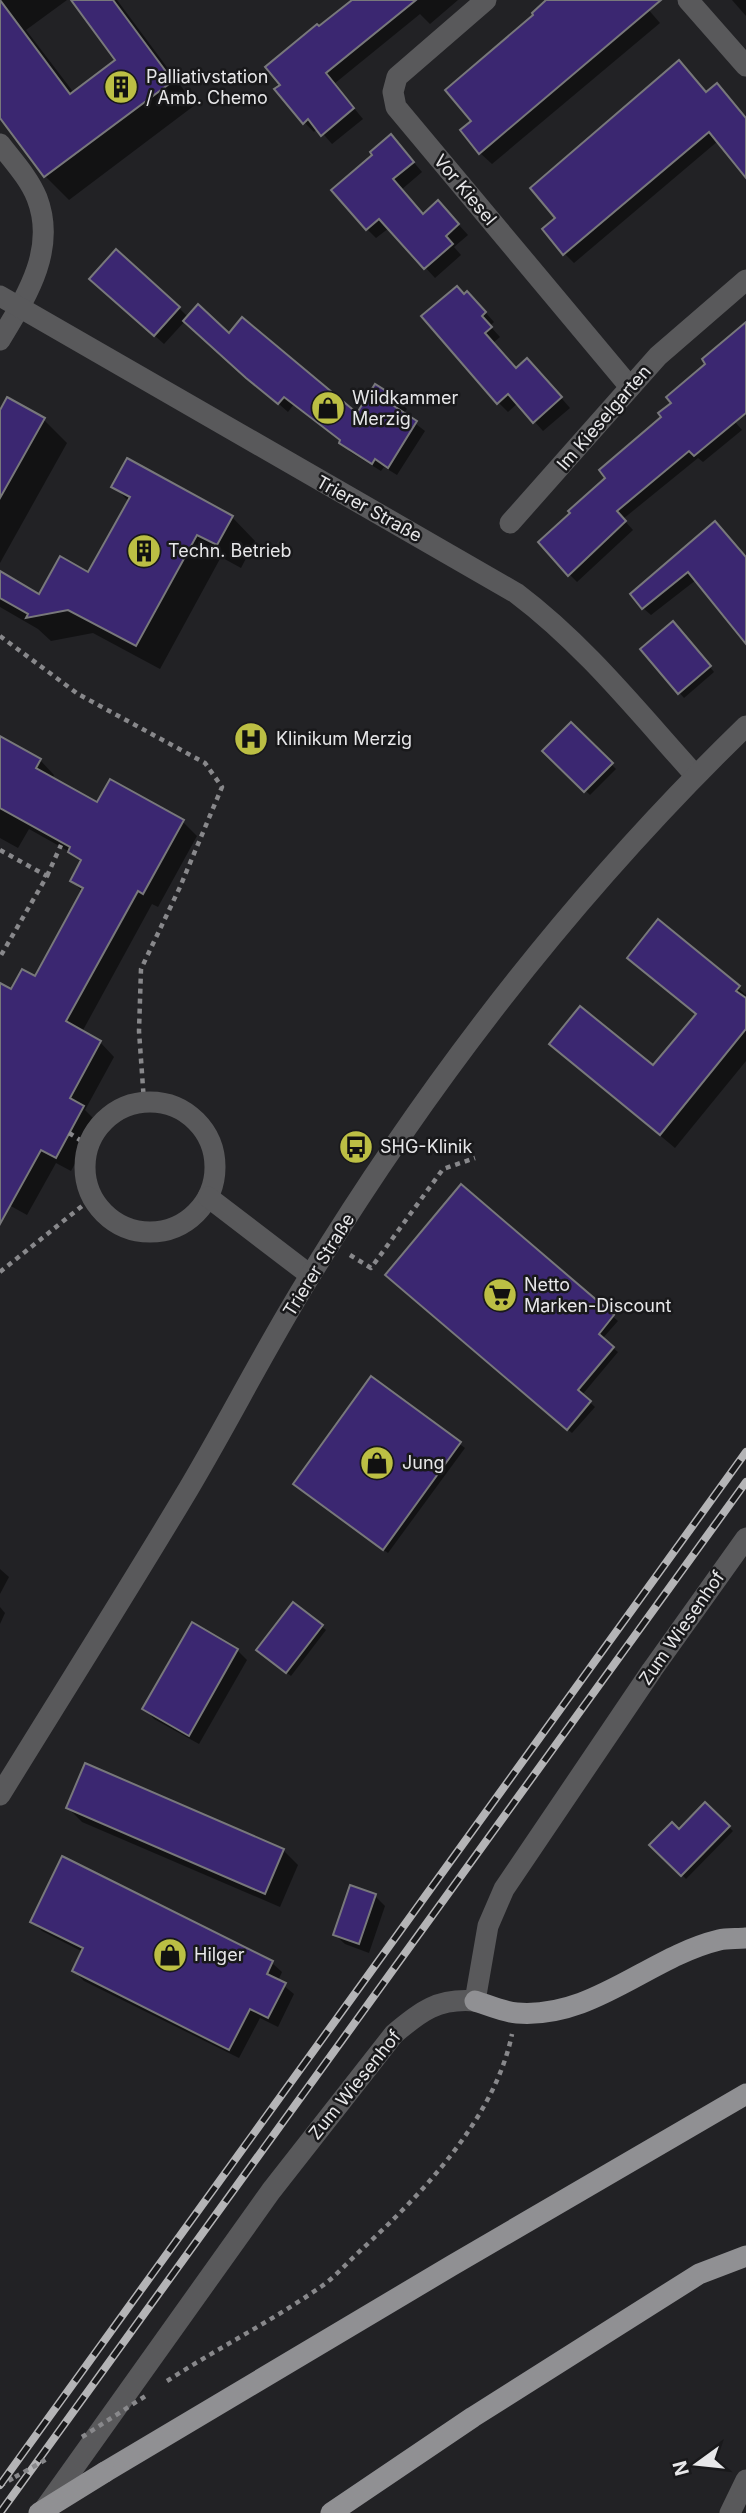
<svg xmlns="http://www.w3.org/2000/svg" width="746" height="2513" font-family="Inter,sans-serif">
<style>
.shadow{fill:#0007}
.building{fill:#3b2771;stroke:#78787b;stroke-width:2}
.lines{fill:none;stroke-linecap:round;stroke-linejoin:round}
.path{stroke:#88888b;stroke-width:4.5;stroke-dasharray:5 5;stroke-linecap:butt}
.minor{stroke:#59595b;stroke-width:21}
.major{stroke:#909093;stroke-width:21}
.rail-casing{stroke:#b4b4b6;stroke-width:8}
.rail{stroke:#19191b;stroke-width:5;stroke-dasharray:16;stroke-linecap:butt}
.path-bridge{stroke:#88888b;stroke-width:4.5;stroke-dasharray:5 5;stroke-linecap:butt}
.major-bridge{stroke:#909093;stroke-width:21}
.labels{text-anchor:middle;stroke-width:5;stroke-linejoin:round;paint-order:stroke}
.poi-label{font-size:18px;fill:#e7e7e9;stroke:#19191b;text-anchor:start}
.street-label{font-size:18px;fill:#e7e7e9;stroke:#19191b}
</style>
<rect width="100%" height="100%" fill="#222225"/>
<g class="shadow">
<path d="M0,0H67L26,30L74,93L118,60L73,0H117L195,105L69,200L45,176L0,116Z"/>
<path d="M356,0H458L430,24L420,14L334,84L363,119L332,144L318,128L314,132L304,122L282,85L319,28Z"/>
<path d="M549,0H640L660,23L492,164L480,153L473,121L536,15Z"/>
<path d="M732,0H746V16Z"/>
<path d="M707,94L746,118V175L718,141L574,263L565,254L557,218Z"/>
<path d="M400,146L422,172L401,190L423,216L447,212L468,235L454,247L461,255L435,278L389,228L376,238L367,229Z"/>
<path d="M101,288L179,308L188,317L229,335L357,416L398,400L407,409L403,414L425,431L397,475L384,467L381,471L350,452L342,441L294,404L288,412L185,321L164,344Z"/>
<path d="M464,296L476,302L494,322L490,326L500,337L493,343L517,370H537L570,408L543,431L518,403L508,412L498,402Z"/>
<path d="M746,325V402L730,416L742,430L703,462L698,458L623,519L633,530L577,582L569,574L608,478L664,417L673,403L708,364Z"/>
<path d="M0,414L44,420L67,443L0,563Z"/>
<path d="M114,486L232,517L255,541L241,568L221,557L160,669L93,633L51,641L38,629L0,607V573L40,596L89,575L129,502Z"/>
<path d="M715,524L746,559V641L696,580L651,615L643,608Z"/>
<path d="M677,627L714,672L684,698L642,649Z"/>
<path d="M571,724L616,769L590,795L545,751Z"/>
<path d="M0,738L40,760L54,775L52,779L98,805L183,822L197,836L158,907L152,904L82,1032L100,1042L114,1057L85,1110L97,1122L71,1171L56,1163L27,1215L0,1200V989L11,992L36,978L83,892L72,881L82,863L70,852L29,829L18,848L0,838Z"/>
<path d="M659,922L746,995V1061L675,1148L551,1044L653,1068L697,1016L629,958Z"/>
<path d="M461,1187L618,1321L602,1339L618,1352L582,1395L595,1407L572,1433L391,1279Z"/>
<path d="M372,1379L465,1448L388,1553L300,1488Z"/>
<path d="M0,1569L9,1577L0,1594Z"/>
<path d="M0,1607L5,1613L0,1624Z"/>
<path d="M321,1626L326,1630L291,1676L263,1655Z"/>
<path d="M237,1650L247,1660L199,1744L154,1719L145,1709Z"/>
<path d="M86,1766L283,1850L298,1865L280,1907L82,1822L68,1808Z"/>
<path d="M705,1804L733,1831L686,1879L652,1845L679,1831Z"/>
<path d="M63,1859L272,1963L282,1972L278,1981L294,1994L278,2027L260,2018L239,2058L84,1981L74,1971L83,1952L42,1931L32,1922Z"/>
<path d="M375,1896L385,1906L369,1953L345,1944L335,1935Z"/>
</g>
<g class="building">
<path d="M0,0L70,94L115,60L71,0H113L173,81L44,177L0,118Z"/>
<path d="M352,0H416L326,73L354,108L321,136L308,119L303,124L274,89L280,85L265,67L317,24L319,26Z"/>
<path d="M546,0H661L479,154L460,130L471,121L445,90L533,15L532,13Z"/>
<path d="M679,60L706,92L717,83L746,118V178L709,132L563,255L542,229L555,218L530,188Z"/>
<path d="M391,134L414,162L393,179L423,214L438,200L459,224L446,236L453,244L424,269L379,219L366,230L331,190L372,155L370,152Z"/>
<path d="M116,249L180,307L154,336L89,279Z"/>
<path d="M457,286L464,294L467,291L486,312L482,316L492,327L485,333L516,368L527,358L562,397L533,423L508,394L497,404L421,316Z"/>
<path d="M198,304L229,333L242,317L357,413L375,384L399,399L394,406L417,421L388,468L375,459L372,464L339,443L340,440L284,397L278,404L246,378L183,321Z"/>
<path d="M746,322V413L694,456L689,451L617,511L626,521L568,576L538,542L570,513L568,511L605,478L599,470L661,417L658,413L671,403L666,397L705,364L702,359Z"/>
<path d="M7,397L45,418L0,498V410Z"/>
<path d="M127,458L233,516L217,545L197,535L136,646L68,610L26,618L28,614L0,598V571L39,594L60,556L88,572L130,497L111,487Z"/>
<path d="M715,521L746,557V644L688,572L642,609L630,594Z"/>
<path d="M673,621L711,666L678,694L640,649Z"/>
<path d="M571,722L613,763L584,792L542,751Z"/>
<path d="M0,736L41,759L36,768L97,802L110,779L184,820L143,894L138,891L66,1021L101,1041L70,1098L84,1106L56,1158L41,1150L0,1224V983L11,989L22,969L35,976L83,888L70,881L81,860L68,852L70,847L0,808Z"/>
<path d="M658,919L740,986L736,991L746,998V1029L660,1135L549,1044L580,1006L653,1065L696,1014L627,958Z"/>
<path d="M461,1184L614,1315L599,1334L614,1347L578,1390L591,1401L567,1430L385,1275Z"/>
<path d="M371,1376L461,1442L383,1550L293,1484Z"/>
<path d="M293,1602L323,1625L286,1673L256,1650Z"/>
<path d="M192,1622L238,1649L189,1736L142,1709Z"/>
<path d="M85,1763L284,1849L265,1894L66,1808Z"/>
<path d="M705,1802L730,1826L681,1876L649,1845L672,1822L679,1829Z"/>
<path d="M62,1856L273,1961L267,1974L286,1983L268,2018L250,2009L229,2050L72,1971L83,1948L30,1922Z"/>
<path d="M350,1885L376,1894L359,1944L333,1935Z"/>
</g>
<g class="lines">
<g class="path">
<path d="M0,636L78,694L205,763L222,787L180,887L141,969L139,1031L144,1102"/>
<path d="M0,850L47,876L0,957"/>
<path d="M47,876L61,845"/>
<path d="M69,1133L88,1145"/>
<path d="M350,1255L371,1268L443,1169L475,1158"/>
<path d="M0,1272L92,1198"/>
<path d="M167,2381C218,2348 272,2321 322,2286C336,2276 348,2262 361,2250C422,2194 495,2118 512,2034"/>
<path d="M0,2486L15,2477"/>
</g>
<g class="minor">
<path d="M486,0L397,77L393,92L396,107L630,387"/>
<path d="M688,0L746,66"/>
<path d="M0,144C13,161 29,178 37,198C57,250 26,297 0,340"/>
<path d="M0,296L516,593C585,645 638,712 695,775"/>
<path d="M510,523L658,356L746,280"/>
<circle cx="150" cy="1167" r="65"/>
<path d="M208,1197L310,1275"/>
<path d="M0,1795C61,1696 123,1598 183,1498C227,1425 265,1348 310,1276C432,1077 579,888 746,726"/>
<path d="M43,2511L271,2191L394,2034C421,2011 438,1998 475,2001L488,1926L504,1889L652,1670L746,1538"/>
<path d="M730,2513L746,2480"/>
</g>
<g class="major">
<path d="M475,2001C488,2005 503,2012 517,2013C593,2019 649,1957 719,1940C727,1938 737,1939 746,1938"/>
<path d="M105,2472L451,2266L746,2094"/>
<path d="M331,2513L473,2417L699,2274L746,2256"/>
</g>
<g class="rail-casing">
<g id="rail">
<path d="M0,2485L746,1452"/>
<path d="M0,2513L746,1482"/>
</g>
</g>
<use href="#rail" class="rail"/>
<g class="path-bridge">
<path d="M82,2437L147,2395"/>
<path d="M15,2477L47,2459"/>
</g>
<path class="major-bridge" d="M39,2513L105,2472"/>
</g>
<defs>
<g id="building-disc" transform="scale(1.75)"><circle r="9.5" fill="#bcbf44" stroke="#19191b"/><path d="M-4-6H4V6H1V3H-1V6H-4ZM-2.5-4.3h1.7v1.8h-1.7ZM.8-4.3h1.7v1.8H.8ZM-2.5-1h1.7V.8h-1.7ZM.8-1h1.7V.8H.8Z" fill="#111"/></g>
<g id="shop-disc" transform="scale(1.75)"><circle r="9.5" fill="#bcbf44" stroke="#19191b"/><path d="M-5-2.5h2.3a2.7 3.5 0 0 1 5.4 0H5L5.5 6h-11ZM-1.5-2.5h3a1.5 2.3 0 0 0-3 0Z" fill="#111"/></g>
<g id="hospital-disc" transform="scale(1.75)"><circle r="9.5" fill="#bcbf44" stroke="#19191b"/><path d="M-5-5h3v3.5h4V-5h3V5h-3V1.5h-4V5h-3Z" fill="#111"/></g>
<g id="bus-disc" transform="scale(1.75)"><circle r="9.5" fill="#bcbf44" stroke="#19191b"/><path d="M-5-6H5V4H4V6H2V4H-2V6H-4V4H-5ZM-3.5-4V0h7V-4ZM-3.5 1.2v1.5H-2V1.2ZM2 1.2v1.5H3.5V1.2Z" fill="#111"/></g>
<g id="supermarket-disc" transform="scale(1.75)"><circle r="9.5" fill="#bcbf44" stroke="#19191b"/><path d="M-6-5.5h2.5l.6 2H6L4.5 2H-2.5L-4.4-4H-6ZM-1.5 3.2a1.3 1.3 0 1 0 .1 0ZM3 3.2a1.3 1.3 0 1 0 .1 0Z" fill="#111"/></g>
</defs>
<g fill-rule="evenodd">
<use href="#building-disc" x="121" y="87"/>
<use href="#shop-disc" x="328" y="408"/>
<use href="#building-disc" x="144" y="551"/>
<use href="#hospital-disc" x="251" y="739"/>
<use href="#bus-disc" x="356" y="1147"/>
<use href="#supermarket-disc" x="500" y="1295"/>
<use href="#shop-disc" x="377" y="1463"/>
<use href="#shop-disc" x="170" y="1955"/>
</g>
<g class="labels">
<g class="poi-label">
<text x="146" y="83">Palliativstation<tspan x="146" dy="21">/ Amb. Chemo</tspan></text>
<text x="352" y="404">Wildkammer<tspan x="352" dy="21">Merzig</tspan></text>
<text x="168" y="557">Techn. Betrieb</text>
<text x="276" y="745">Klinikum Merzig</text>
<text x="380" y="1153">SHG-Klinik</text>
<text x="524" y="1291">Netto<tspan x="524" dy="21">Marken-Discount</tspan></text>
<text x="402" y="1469">Jung</text>
<text x="194" y="1961">Hilger</text>
</g>
<g class="street-label">
<text transform="translate(465 190) rotate(50)" y="6">Vor Kiesel</text>
<text transform="translate(604 418) rotate(-49)" y="6">Im Kieselgarten</text>
<text transform="translate(369 509) rotate(29)" y="6">Trierer Straße</text>
<text transform="translate(319 1265) rotate(-58)" y="6">Trierer Straße</text>
<text transform="translate(682 1628) rotate(-55)" y="6">Zum Wiesenhof</text>
<text transform="translate(355 2085) rotate(-51)" y="6">Zum Wiesenhof</text>
</g>
</g>
<g transform="translate(697 2464) rotate(255)" stroke="#19191b" stroke-width="5" paint-order="stroke">
<path d="M0-5L12 26L0 18L-12 26Z" fill="#e7e7e9"/>
<text y="-10" font-size="19" font-weight="bold" text-anchor="middle" fill="#e7e7e9">N</text>
</g>
</svg>
